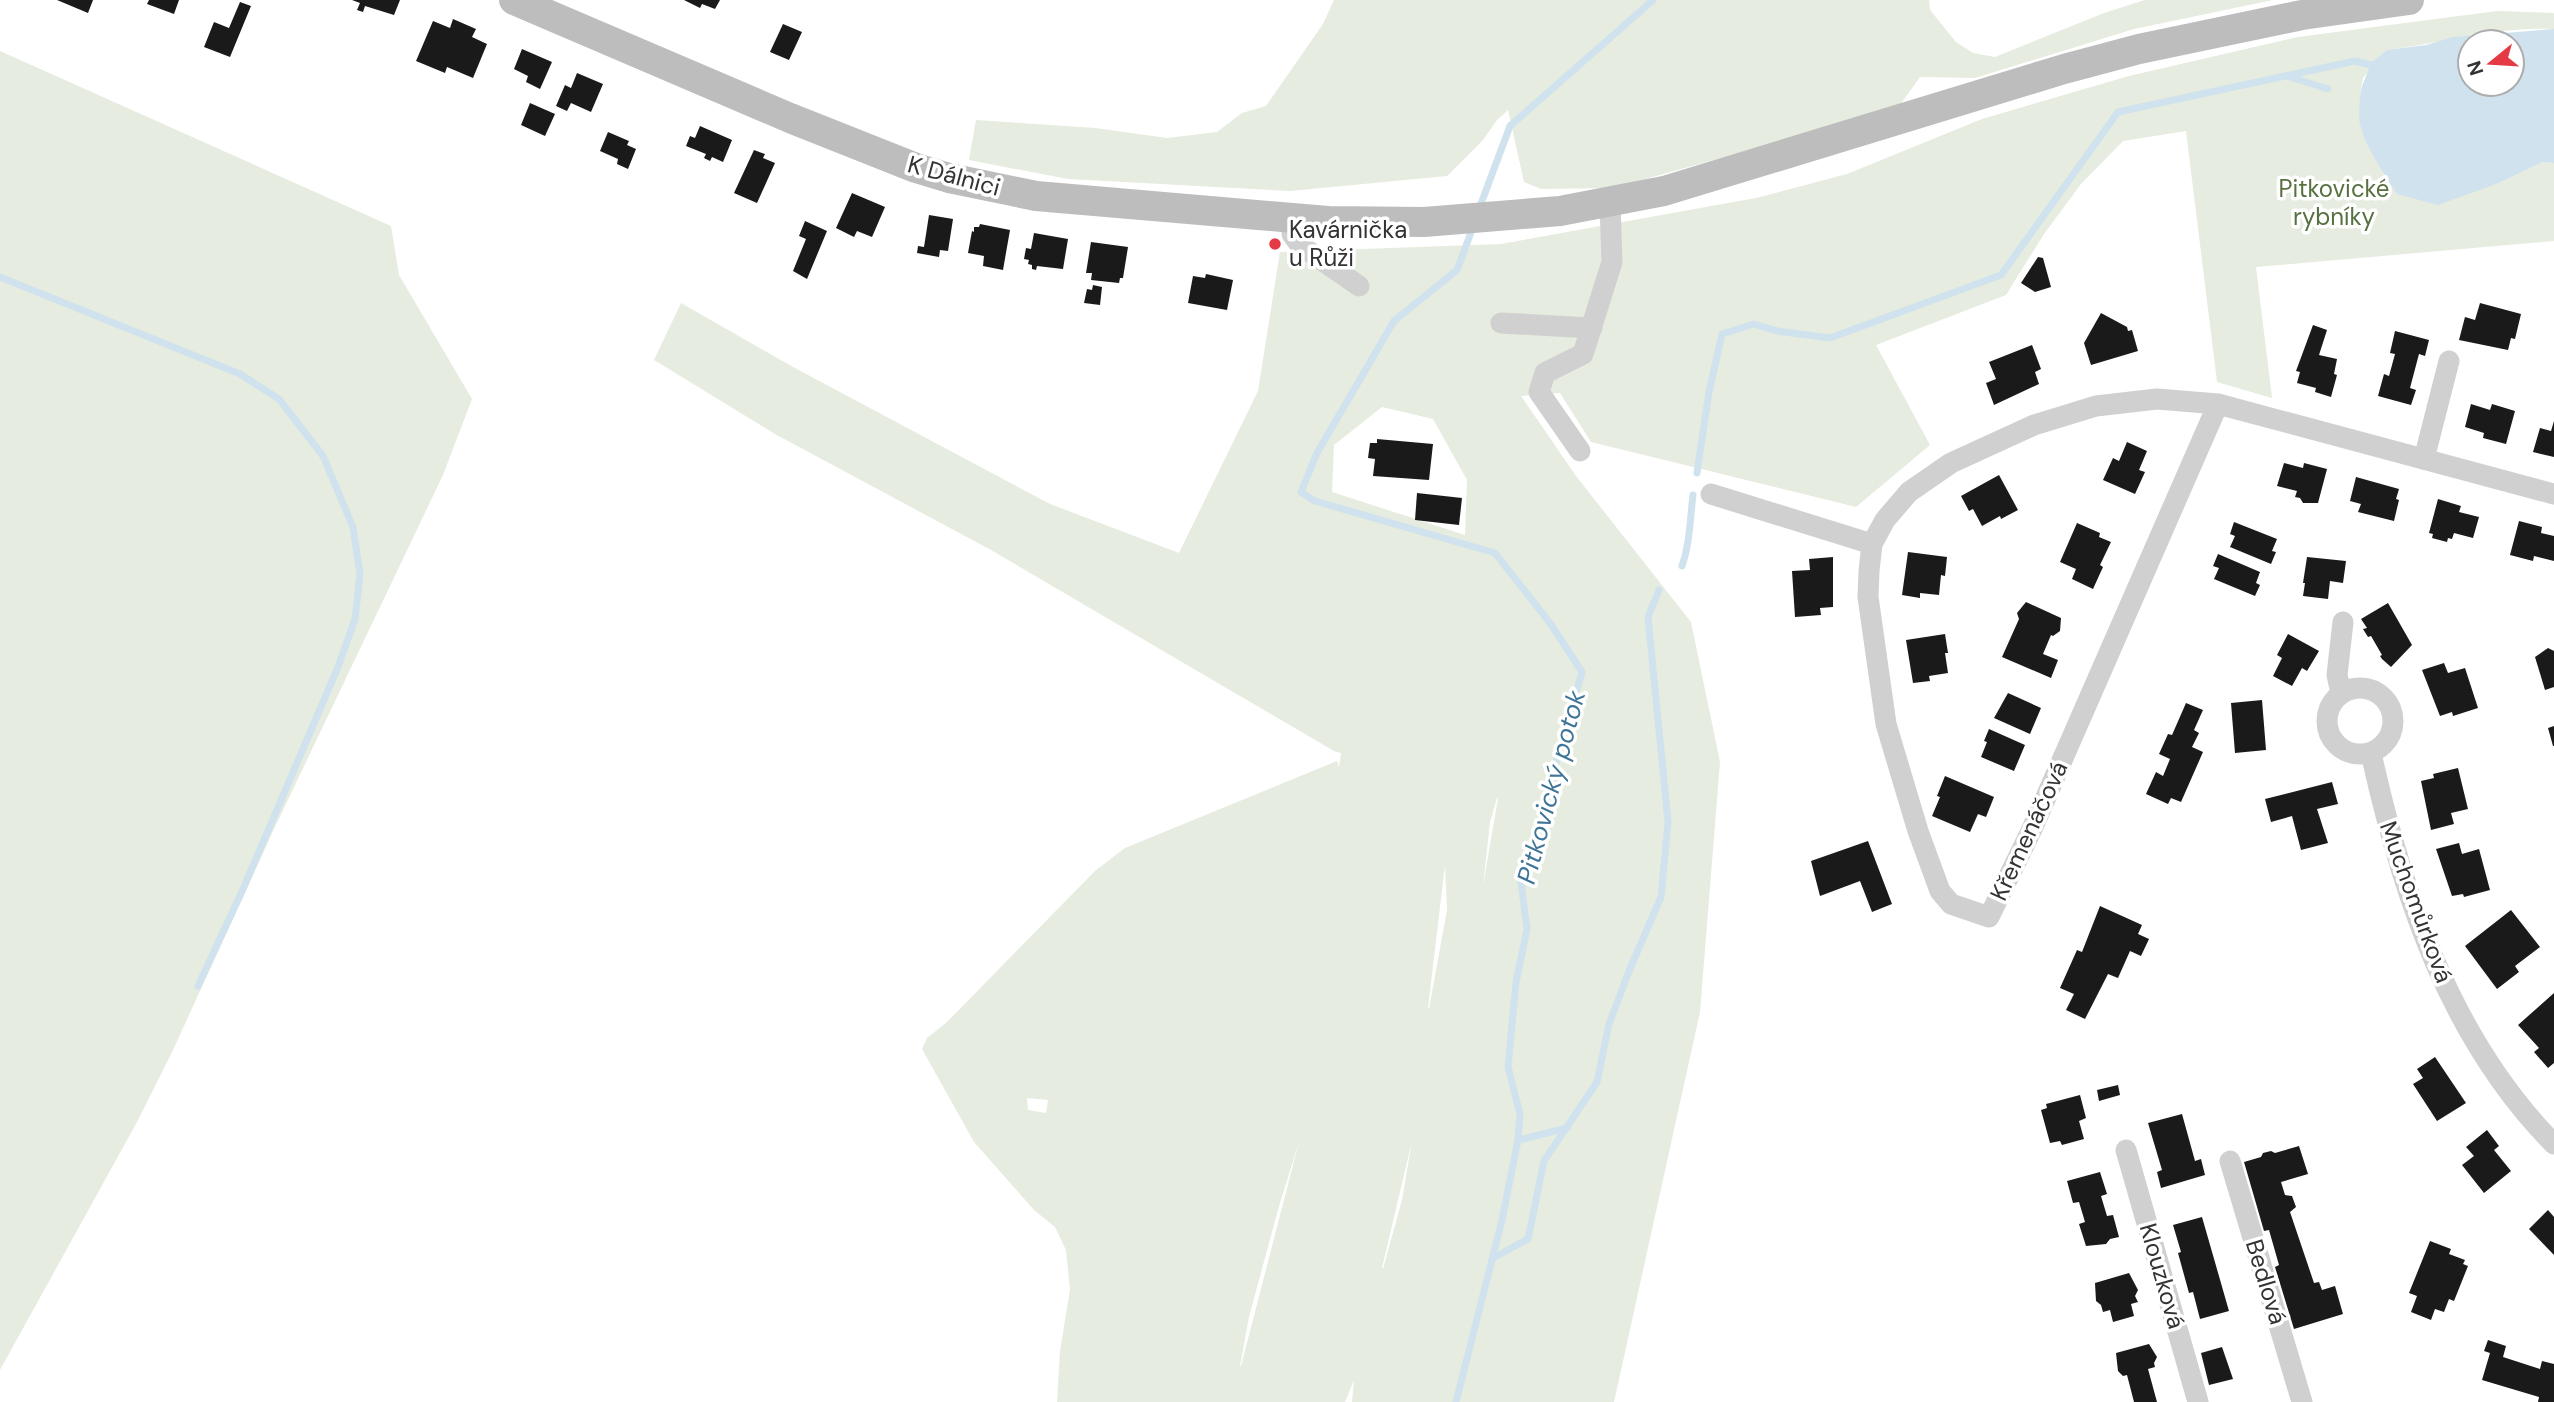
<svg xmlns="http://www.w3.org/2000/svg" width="2554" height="1402" font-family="'DM Sans',sans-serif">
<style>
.green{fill:#e6ecdf;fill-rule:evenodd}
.water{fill:#cfe2ee;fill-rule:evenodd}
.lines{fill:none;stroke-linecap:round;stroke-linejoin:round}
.stream{stroke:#cfe2ee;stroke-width:7}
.building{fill:#1a1a1a}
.street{stroke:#d0d0d0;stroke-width:21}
.secondary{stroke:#bdbdbd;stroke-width:30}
.poi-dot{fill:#e63946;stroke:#fff;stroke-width:2.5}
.labels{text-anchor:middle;stroke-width:7;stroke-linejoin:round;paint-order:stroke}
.street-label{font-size:24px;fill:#333;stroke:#fff}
.park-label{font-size:24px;fill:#56703f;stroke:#fff}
.poi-label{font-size:24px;fill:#333;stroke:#fff;text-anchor:start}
.water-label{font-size:26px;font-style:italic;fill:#3f7597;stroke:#fff}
</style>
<rect width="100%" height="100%" fill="#fff"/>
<g class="green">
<path d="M1334,0H1929L1930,10L1956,42L1973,53L1995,57L2104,13L2145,0H2273L2134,29L1975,78L1920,77L1897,109L1613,188L1541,189L1524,182L1508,110L1497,120L1483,140L1447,176L1290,191L1068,179L969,160L976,120L1095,128L1167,138L1217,132L1242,113L1266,106L1323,24Z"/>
<path d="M2497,11L2554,13V29C2498,26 2441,43 2387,50L2363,78L2360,94V123L2376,158L2499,183L2543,162L2554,163V241L2256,267L2272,398L2217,382L2186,131L2123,141L2081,184L2044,234L2006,295L1876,345L1930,445L1856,507L1591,442L1560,393L1521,396L1576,476L1691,622L1720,762L1700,1012L1614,1402H1352L1354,1380L1345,1402H1057L1060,1351L1070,1290L1066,1250L1055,1227L1034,1210L974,1142L922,1049L927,1038L947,1022L1095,871L1125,848L1337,761L1339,767L1341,753L1334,751L991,550L775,434L654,360L681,303L793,367L1050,504L1179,553L1258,391L1280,252L1501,244L1756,198L1847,174L1982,119L2129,76L2298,37ZM1382,407L1433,419L1467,480L1465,535L1332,492L1334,445ZM1497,798H1498L1483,886L1490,822ZM1445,865L1447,910L1429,1009L1428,1008ZM1027,1098L1048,1100L1046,1113L1028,1110ZM1412,1141L1402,1200L1383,1269L1382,1268ZM1299,1142L1241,1366H1240L1249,1317L1279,1206Z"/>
<path d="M0,51L391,226L399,275L472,399L443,475L274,829L173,1050L137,1122L0,1370Z"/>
</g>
<path class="water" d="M2554,29V163L2543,162L2499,183L2438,205L2397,194C2385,174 2365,147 2360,124C2358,116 2360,104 2360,96C2361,84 2368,75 2370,64L2387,50L2426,45L2453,37ZM2470,42H2512V84H2470Z"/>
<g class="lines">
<g class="stream">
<path d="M2287,76L2328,89"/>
<path d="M1479,209L1510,126L1653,0"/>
<path d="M0,277L240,374L279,399L323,456L353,527L360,574L355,619L338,667L243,889L198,986"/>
<path d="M1697,473L1709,392L1722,334L1754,324L1777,331L1830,338L2001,275L2118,112L2355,61L2379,67"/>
<path d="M1682,566C1690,543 1690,519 1693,495"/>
<path d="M1518,1140L1567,1128"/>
<path d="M1493,1258L1528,1239L1544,1161L1597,1082L1609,1024L1629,971L1661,897L1668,822L1648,617L1659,590"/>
<path d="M1456,1402L1502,1220L1518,1140L1520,1114L1508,1067L1516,982L1527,929L1521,882L1544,822L1557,759L1582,672L1550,623L1495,553L1315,501L1301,492L1317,453L1394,321L1457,270L1473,227"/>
</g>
</g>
<g class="building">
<path d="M57,0H93L88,13Z"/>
<path d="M149,0H179L174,14L147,4Z"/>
<path d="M352,0H400L394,15L365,6L363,12L357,10L360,3Z"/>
<path d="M684,0H720L715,9L702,4L700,8Z"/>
<path d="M240,2L251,6L230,57L204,47L214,22L229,28Z"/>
<path d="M453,19L476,29L472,37L487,44L473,78L447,67L445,73L416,61L433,21L450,28Z"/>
<path d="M783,24L802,32L789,60L770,52Z"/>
<path d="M522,49L552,62L540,89L526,82L528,76L514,69Z"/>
<path d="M577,73L603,84L591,112L571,103L567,111L556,106L565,85L571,88Z"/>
<path d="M530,103L555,114L545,136L521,125Z"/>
<path d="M700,126L732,140L723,162L712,157L710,161L704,158L706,154L686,146L690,136L695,138Z"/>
<path d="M608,132L629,141L627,145L636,149L628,169L617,164L618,159L600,151Z"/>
<path d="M754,150L765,154L763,158L775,163L757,203L734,193Z"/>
<path d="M852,193L885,207L872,237L857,231L854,237L836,228Z"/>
<path d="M929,215L953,219L948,251L940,250L939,257L917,253L918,246L924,247Z"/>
<path d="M805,221L827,231L807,279L793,271L806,239L799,236Z"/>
<path d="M980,224L1010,230L1003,270L983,266L984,256L968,253L972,231L974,232V227H979Z"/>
<path d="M1034,233L1068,239L1063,269L1037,266L1036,270L1032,269V265L1028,264L1029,260L1024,259L1026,248L1031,249Z"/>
<path d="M1091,242L1128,247L1123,278H1120L1119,283L1091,280L1092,273H1086Z"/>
<path d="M2038,257L2043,258L2051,287L2035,292L2021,283Z"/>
<path d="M1206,274L1233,280L1227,310L1188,303L1193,276L1205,278Z"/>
<path d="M1093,285L1102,287L1100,305L1084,303L1087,289L1092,290Z"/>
<path d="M2480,303L2521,314L2515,339L2511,338L2508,350L2459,340L2465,317L2475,320Z"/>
<path d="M2101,313L2127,327L2128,331L2132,330L2138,351L2091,365L2084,343Z"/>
<path d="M2313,325L2327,330L2319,355L2337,359L2334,374L2337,375L2331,397L2315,392L2316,388L2297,383L2300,372L2296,371Z"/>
<path d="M2395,331L2429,340L2425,356L2419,354L2410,388L2416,390L2411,405L2378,396L2384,374L2389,376L2395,354L2390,353Z"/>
<path d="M2032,345L2041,369L2035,372L2039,384L1994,405L1986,383L1996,379L1989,362Z"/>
<path d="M2471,404L2490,410L2492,404L2515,411L2506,444L2483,438L2484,433L2465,427Z"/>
<path d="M2554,421V457L2533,452L2540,428L2551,431Z"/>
<path d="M1377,439L1433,444L1429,480L1373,476L1375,459L1368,458L1370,443H1377Z"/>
<path d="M2127,442L2147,451L2139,470L2145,472L2135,494L2103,480L2113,458L2119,461Z"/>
<path d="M2284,463L2303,468L2304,463L2327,469L2318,503H2303L2300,498L2295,497L2297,491L2277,486Z"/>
<path d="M1999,475L2018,510L2001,519L2000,516L1982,526L1973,509L1969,511L1961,496Z"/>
<path d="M2356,477L2399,489L2396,499L2399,500L2394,521L2358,512L2361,504L2350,501Z"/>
<path d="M1417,493L1462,498L1459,525L1415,520Z"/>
<path d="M2438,499L2461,506L2459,512L2479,517L2473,538L2454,533L2452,539L2448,538L2447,542L2432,538L2433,534L2429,533Z"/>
<path d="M2519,521L2542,527L2541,533L2554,536V561L2534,556L2533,561L2510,555Z"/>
<path d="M2234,522L2277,539L2272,551L2276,552L2271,564L2230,547L2235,536L2230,534Z"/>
<path d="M2077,523L2100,533L2099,537L2111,542L2100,565L2103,567L2093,589L2072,579L2076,569L2060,562Z"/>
<path d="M1908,552L1947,557L1945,576L1941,575L1939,595L1920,593V598L1902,595Z"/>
<path d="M2218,554L2260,572L2256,583L2260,585L2255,596L2214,579L2219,568L2213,566Z"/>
<path d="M1833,557V607L1820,608L1821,615L1795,617L1792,571L1810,570L1809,559Z"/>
<path d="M2307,557L2346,561L2343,583L2330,581L2328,599L2303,596L2305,583H2303Z"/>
<path d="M2026,602L2061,618L2060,631L2053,636L2051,635L2043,654L2058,660L2051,678L2002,657L2019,619L2017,613Z"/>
<path d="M2388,603L2412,645L2391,667L2382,659L2380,656L2382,655L2371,636L2368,637L2363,629L2367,628L2361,619Z"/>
<path d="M1945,634L1948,653H1945L1948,673L1929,676L1930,681L1913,683L1906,640Z"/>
<path d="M2288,634L2319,651L2307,671L2302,668L2292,686L2273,676L2282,658L2277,655Z"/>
<path d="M2548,648L2554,651V687L2545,690L2535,657Z"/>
<path d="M2444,663L2448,673L2465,668L2478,708L2453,716L2452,712L2440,716L2422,670Z"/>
<path d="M2008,693L2041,708L2030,734L1994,718Z"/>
<path d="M2262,700L2266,750L2235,753L2231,703Z"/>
<path d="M2186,703L2203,710L2194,730L2199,733L2192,747L2203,752L2181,802L2171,798L2168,804L2146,794L2156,772L2163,776L2170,759L2159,754L2168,734L2172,735Z"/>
<path d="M2554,726V746H2553L2548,728Z"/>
<path d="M1989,729L2025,745L2014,771L1981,757L1987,742L1984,741Z"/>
<path d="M2458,768L2468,809L2451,813L2454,824L2431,830L2421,781L2434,778L2433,774Z"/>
<path d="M1945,776L1994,797L1986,817L1978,814L1970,832L1932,816L1940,797L1937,796Z"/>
<path d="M2332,782L2338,804L2317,809L2328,843L2301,850L2292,816L2271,822L2265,799Z"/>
<path d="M1868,841L1892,904L1872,912L1860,881L1820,896L1811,861Z"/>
<path d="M2459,843L2462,854L2479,849L2490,890L2464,897L2463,894L2452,896L2436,849Z"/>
<path d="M2100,906L2142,925L2138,934L2149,939L2141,956L2130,951L2118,978L2108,974L2085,1019L2066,1010L2074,994L2060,988L2077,950L2082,952Z"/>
<path d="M2511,910L2540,947L2515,966L2519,972L2497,989L2465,946Z"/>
<path d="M2554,993V1063L2548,1068L2534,1052L2539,1048L2518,1025Z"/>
<path d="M2435,1057L2466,1103L2437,1121L2413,1084L2423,1078L2417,1069Z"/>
<path d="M2118,1085L2120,1095L2099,1101L2097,1090Z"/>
<path d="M2080,1095L2086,1118L2079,1121L2084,1139L2062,1145L2060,1141L2050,1143L2041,1110L2047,1108L2046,1104Z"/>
<path d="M2182,1114L2195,1161L2201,1159L2205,1175L2161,1188L2157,1172L2162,1170L2148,1123Z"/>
<path d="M2487,1130L2499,1146L2494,1150L2511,1171L2484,1193L2462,1165L2474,1156L2466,1147Z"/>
<path d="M2299,1146L2308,1174L2281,1182L2285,1195L2292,1196L2296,1207L2290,1212L2314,1283L2319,1282L2322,1290L2335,1286L2343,1314L2294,1329L2275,1267L2279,1265L2269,1230L2264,1231L2244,1162L2261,1157L2263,1153L2271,1151L2275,1153Z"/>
<path d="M2100,1172L2107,1194L2101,1196L2107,1216L2113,1215L2119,1237L2110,1239L2106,1244L2086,1246L2079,1224L2085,1222L2079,1202L2073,1203L2067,1181Z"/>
<path d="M2548,1210L2554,1217V1255L2529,1229Z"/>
<path d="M2202,1217L2229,1311L2200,1319L2193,1292L2189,1293L2178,1253L2181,1252L2173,1225Z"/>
<path d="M2430,1241L2451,1249L2449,1254L2465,1260L2463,1264L2468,1266L2454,1301L2449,1299L2444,1312L2435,1309L2431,1320L2411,1312L2417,1296L2409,1293Z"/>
<path d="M2129,1273L2138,1290L2135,1296L2138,1302L2131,1304L2134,1316L2113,1322L2110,1310L2103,1312L2101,1305L2096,1301L2095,1283Z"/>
<path d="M2488,1340L2506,1346L2503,1357L2540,1369L2542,1361L2554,1364V1402H2538L2539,1397L2482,1380L2490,1353L2484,1351Z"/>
<path d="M2149,1344L2157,1357L2154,1363L2155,1367L2148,1369L2157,1402H2134L2127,1375L2123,1376L2118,1371L2116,1353Z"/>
<path d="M2222,1347L2233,1379L2209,1385L2201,1353Z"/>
</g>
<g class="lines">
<g class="street">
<path d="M1293,218L1292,234L1300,245L1359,286"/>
<path d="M1501,323L1592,328"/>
<path d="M2218,404L2032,829L1989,917L1951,904L1940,891L1918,831L1886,724L1868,597L1869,571L1872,544L1885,520L1909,492L1951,463L2034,425L2096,406L2157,399L2218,404L2554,494"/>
<path d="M1580,451L1539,392L1545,373L1583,354L1612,262L1610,203"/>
<path d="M2424,459L2449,361"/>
<path d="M1711,494L1872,544"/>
<circle cx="2360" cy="721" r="33"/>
<path d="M2341,693L2337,675L2343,622"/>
<path d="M2371,753C2402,894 2450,1039 2554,1144"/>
<path d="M2126,1150L2198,1402"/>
<path d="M2230,1161L2302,1402"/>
</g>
<path class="secondary" d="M514,0L790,118L916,168L949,178L1036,196L1328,221L1424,222L1560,211L1664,191L2064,69L2139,49L2302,15L2409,0"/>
</g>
<circle class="poi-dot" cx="1275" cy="244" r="7"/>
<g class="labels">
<g class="street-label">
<text transform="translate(954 176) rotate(15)" y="8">K Dálnici</text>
<text transform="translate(2029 831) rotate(-65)" y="8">Křemenáčová</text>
<text transform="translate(2416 902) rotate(70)" y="8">Muchomůrková</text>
<text transform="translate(2162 1276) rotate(74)" y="8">Klouzková</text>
<text transform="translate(2266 1282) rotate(73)" y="8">Bedlová</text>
</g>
<g class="park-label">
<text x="2334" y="197">Pitkovické<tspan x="2334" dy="28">rybníky</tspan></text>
</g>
<g class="poi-label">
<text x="1289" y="238">Kavárnička<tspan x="1289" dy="28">u Růži</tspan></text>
</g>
<g class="water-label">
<text transform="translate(1551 787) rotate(-75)" y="9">Pitkovický potok</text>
</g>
</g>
<g transform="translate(2491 63) rotate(252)"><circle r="33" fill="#ffffff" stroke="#adadad" stroke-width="2"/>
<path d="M0-5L12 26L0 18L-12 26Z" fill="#e63946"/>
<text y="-10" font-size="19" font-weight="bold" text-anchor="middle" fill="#333333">N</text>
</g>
</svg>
